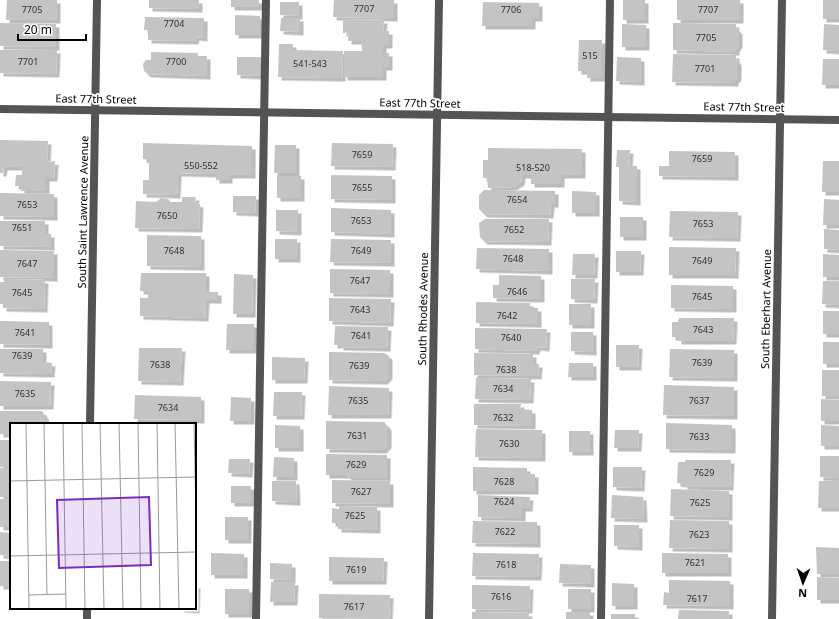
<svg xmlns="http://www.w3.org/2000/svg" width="839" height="619" font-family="'Noto Sans',sans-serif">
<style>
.building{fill:#c4c4c4;filter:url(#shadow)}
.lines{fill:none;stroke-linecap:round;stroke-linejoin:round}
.service{stroke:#545454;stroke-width:8}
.minor{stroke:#545454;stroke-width:8}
.labels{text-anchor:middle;stroke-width:3.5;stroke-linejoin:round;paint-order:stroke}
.number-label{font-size:9px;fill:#313131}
.street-label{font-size:11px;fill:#000;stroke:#fff}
.inset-road{fill:none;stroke:#999;stroke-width:1}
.view{fill:#7b2cbf;fill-opacity:0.15;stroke:#7b2cbf;stroke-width:2}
.inset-edge{fill:none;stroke:#000;stroke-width:2}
</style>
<defs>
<filter id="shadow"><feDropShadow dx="3.5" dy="3.5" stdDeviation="0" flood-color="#0004"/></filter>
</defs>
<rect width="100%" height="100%" fill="#fff"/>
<g class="building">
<path d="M7,0H57V20H6Z"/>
<path d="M149,0H199V9L149,8Z"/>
<rect x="231" y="0" width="28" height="7"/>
<path d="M334,0H394V18L333,17Z"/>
<rect x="623" y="0" width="22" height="20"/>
<rect x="677" y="0" width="63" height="20"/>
<rect x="823" y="0" width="16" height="19"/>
<path d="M280,2H299V16L280,15Z"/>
<path d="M483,2L539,3V18H532V26H482Z"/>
<path d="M235,15L260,16V35H235Z"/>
<path d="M145,17L204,18V38L196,37L195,41L148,40V30H144Z"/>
<path d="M281,18H300V32L280,31Z"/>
<path d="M343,19L384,20L383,31H389V45H383V53H389V67H383V77H344V51H362L361,41H348L349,32L343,33Z"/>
<path d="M0,23L56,24V47L0,46Z"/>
<path d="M673,23L736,24V28L739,31V44L736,49V52L673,50Z"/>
<path d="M622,24L646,25V47H622Z"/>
<path d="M824,24L839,25V51L823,50Z"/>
<path d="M579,40H602V78H587V71H578Z"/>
<path d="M279,44H293V50L343,51L342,78L278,77Z"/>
<path d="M0,50H57L56,74L0,73Z"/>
<path d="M151,52L198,53V56H207V76L148,74L144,71L143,64L146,60H151Z"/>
<path d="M673,54L736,55V59L738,62V77L735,80V83L672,82Z"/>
<path d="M237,57H261V76L237,75Z"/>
<path d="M617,57L641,58V82L616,81Z"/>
<path d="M823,59H839V85H822Z"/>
<path d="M0,140L48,141L47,162L55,161L54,178H46V191H21V186H15L16,175H22V167H4L3,173H0Z"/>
<path d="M143,143L252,146V175H229V180H216V174L178,173L177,195L143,194V180H149V160L143,159Z"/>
<path d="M332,143L393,144L392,167L331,166Z"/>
<path d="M275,145H296V173H274Z"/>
<path d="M488,148L582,149V175H561V184H531V175H522L521,182L513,187L488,188L487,178H483V160H488Z"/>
<path d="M617,150H630L629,166H637V202L619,201V167H616Z"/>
<path d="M669,151L735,152V177L659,176V166H669Z"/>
<path d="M823,161H839V192H822Z"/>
<path d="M331,175L392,176V200L331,199Z"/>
<rect x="277" y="176" width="24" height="22"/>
<path d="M484,190L555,191V204H551L550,215L484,214L479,209V195Z"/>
<path d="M572,191L596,192V213H572Z"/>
<path d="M0,193L54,194V217L0,216Z"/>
<path d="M233,196H256L255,213L233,212Z"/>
<path d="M182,197H196L195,203L200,204L199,229L135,228L136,201L156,202L161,198L168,199L171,202H182Z"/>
<path d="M824,199L839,200V225H823Z"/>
<path d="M331,208L391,210V234L331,232Z"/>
<path d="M276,210H298V232L276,231Z"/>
<path d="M670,211L738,212L737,238L669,237Z"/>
<rect x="620" y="217" width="23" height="20"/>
<path d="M485,219H549L548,242L484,241L480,237L479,223Z"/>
<path d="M0,221H45V234H51V247L0,246Z"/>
<path d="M824,229L839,230V250L824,249Z"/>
<path d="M147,235L201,236V267L147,266Z"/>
<rect x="275" y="239" width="22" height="20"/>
<path d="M331,239L391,240V263L330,262Z"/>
<path d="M669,247L736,248L735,275H669Z"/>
<path d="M477,248L549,249V271L476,269Z"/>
<path d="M0,250L54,251V278L0,277Z"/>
<path d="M616,251H641L640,272H616Z"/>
<path d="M573,254H595L594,275H572Z"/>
<path d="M823,254L839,255V277H823Z"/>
<path d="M330,269L390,270V294L330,293Z"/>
<path d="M141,273H206V292H218V300H206L205,318L140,316V298H148V291H140Z"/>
<path d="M234,274L253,275L252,314H233Z"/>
<path d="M499,275L541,276V299L493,298V285H499Z"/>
<path d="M4,279L45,280L44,309L3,308V304H0V282H4Z"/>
<path d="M571,279H595L594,300L571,299Z"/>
<path d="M823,281H839V305L822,304Z"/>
<path d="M671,285L733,286V309L671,308Z"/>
<path d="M329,298L391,299L390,323L329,321Z"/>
<path d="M476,302L530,303V308H538V324L476,323Z"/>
<rect x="569" y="304" width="22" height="21"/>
<rect x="823" y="311" width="16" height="23"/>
<path d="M679,318H734L733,341H678V337H672V322H678Z"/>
<path d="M0,321L49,322V345L0,344Z"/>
<path d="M227,324H254V350H226Z"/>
<path d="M335,326L388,327L387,348L340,347V345H334Z"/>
<path d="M475,328L547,329L546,348L537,347L536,351L475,349Z"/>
<path d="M571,332H593V352L571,351Z"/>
<rect x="823" y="342" width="16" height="22"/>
<path d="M616,345H639L638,367H616Z"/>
<path d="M139,348H182L180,382L138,381Z"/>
<path d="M0,349H43V362L52,363L51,374L0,373Z"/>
<path d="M670,349L734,350V378L669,377Z"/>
<path d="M329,352L384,353L389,356V376L384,381L329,380Z"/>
<path d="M474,353L533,354V364H539L538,376L474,375Z"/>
<path d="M272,357L305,358L304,380H272Z"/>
<path d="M569,363H593V377H568Z"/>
<rect x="822" y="370" width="17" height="26"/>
<path d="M476,378L531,379L530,400L475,399Z"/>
<path d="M0,381L51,382L50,406H0Z"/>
<path d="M664,385L734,387V416L663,415Z"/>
<path d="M329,386L389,388L388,415H328Z"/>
<path d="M274,392H302L301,416H273Z"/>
<path d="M135,395L201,397V420L134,419Z"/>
<path d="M231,397L251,398V421H230Z"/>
<path d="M821,399L839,400V421H821Z"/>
<path d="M474,404H521L520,409L532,410V426L474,425Z"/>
<path d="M0,411H42L45,416V420H49V424H11V434H0Z"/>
<path d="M326,421L384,422L388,427V445L383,450L326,449Z"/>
<path d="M666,423L732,425V450L666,449Z"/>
<path d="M275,425L300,426V448H275Z"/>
<path d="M821,425L839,426V446H821Z"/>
<path d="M476,429L542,430V458L475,457Z"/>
<path d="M615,430H639L638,448H614Z"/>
<rect x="569" y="431" width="21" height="21"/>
<rect x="0" y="440" width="11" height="27"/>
<path d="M326,454L387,455V478H351L346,475H326Z"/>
<path d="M820,456H839V478L820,477Z"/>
<path d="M274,457L294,458V477H273Z"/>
<path d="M229,459H250L249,474L228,473Z"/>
<path d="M685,460H731L730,487H684V484L677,483L678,462H685Z"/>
<path d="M473,467L527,468V474H535V491H473Z"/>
<path d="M613,467H642L641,488L613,487Z"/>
<rect x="0" y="468" width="11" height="29"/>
<path d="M332,480L390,481V504L332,503Z"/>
<path d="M272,481H296L297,502L272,501Z"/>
<path d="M819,481H839V508H818Z"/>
<rect x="231" y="486" width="20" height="17"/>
<path d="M671,489L729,491V517L670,516Z"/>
<path d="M478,495L530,497L529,508H522V518L478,517Z"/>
<path d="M612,495L643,497L644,519L611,518Z"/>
<rect x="0" y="499" width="11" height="28"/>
<path d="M339,506L377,507V530L338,529V523H332V508L339,509Z"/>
<rect x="225" y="517" width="23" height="23"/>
<path d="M670,520L729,521V549L669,548Z"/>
<path d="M473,521L537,522V544L472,543Z"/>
<path d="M614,525H639V547L614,546Z"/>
<path d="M0,532L11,533V556L0,555Z"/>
<path d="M816,547L839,548V574H817Z"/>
<path d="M211,553L244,554V575H211Z"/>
<path d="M473,553L539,554L538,577L472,576Z"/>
<path d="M662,553L728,554V573H662Z"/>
<path d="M329,557L384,558L383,581H329Z"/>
<rect x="0" y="561" width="11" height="25"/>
<path d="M270,563L292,564V580L270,579Z"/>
<path d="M560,564L591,565V584L559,583Z"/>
<path d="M817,577L839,578V600H817Z"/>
<path d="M669,580L730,581V606L663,605L664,592L669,593Z"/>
<path d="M271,582H295L294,602H270Z"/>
<path d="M612,583L634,584V606H612Z"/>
<path d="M195,585H197L196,610L181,609V608H195Z"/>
<path d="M472,585L530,586L529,610L472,609Z"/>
<rect x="225" y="589" width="24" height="25"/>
<rect x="568" y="589" width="23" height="20"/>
<path d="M319,594L390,595L389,619L319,618Z"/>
<path d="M679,610L729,611V619H678Z"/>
<path d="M472,612L529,613V619H472Z"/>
<rect x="566" y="612" width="24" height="7"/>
<rect x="611" y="614" width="24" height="5"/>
</g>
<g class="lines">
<g class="service">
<path d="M256,619L266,0"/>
<path d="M601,619L610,0"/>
</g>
<g class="minor">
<path d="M0,109L839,120"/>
<path d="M90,424L97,0"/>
<path d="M87,619V608"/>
<path d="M429,619L439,0"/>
<path d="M772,619L782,0"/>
</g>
</g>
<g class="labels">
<g class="number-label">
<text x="364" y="12">7707</text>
<text x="32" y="13">7705</text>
<text x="511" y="13">7706</text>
<text x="708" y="13">7707</text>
<text x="174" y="27">7704</text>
<text x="706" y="41">7705</text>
<text x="590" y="59">515</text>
<text x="28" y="65">7701</text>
<text x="176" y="65">7700</text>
<text x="310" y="67">541-543</text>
<text x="705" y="72">7701</text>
<text x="362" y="158">7659</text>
<text x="702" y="162">7659</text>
<text x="201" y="169">550-552</text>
<text x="533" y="171">518-520</text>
<text x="362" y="191">7655</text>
<text x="517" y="203">7654</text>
<text x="27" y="208">7653</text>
<text x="167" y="219">7650</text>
<text x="361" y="224">7653</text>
<text x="703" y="227">7653</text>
<text x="22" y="231">7651</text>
<text x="514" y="233">7652</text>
<text x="174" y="254">7648</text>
<text x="361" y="254">7649</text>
<text x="513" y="262">7648</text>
<text x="702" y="264">7649</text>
<text x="27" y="267">7647</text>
<text x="360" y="284">7647</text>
<text x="517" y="295">7646</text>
<text x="22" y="296">7645</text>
<text x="702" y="300">7645</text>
<text x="360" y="313">7643</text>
<text x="507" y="319">7642</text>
<text x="703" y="333">7643</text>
<text x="25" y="336">7641</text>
<text x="361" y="339">7641</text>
<text x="511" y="341">7640</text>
<text x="22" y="359">7639</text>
<text x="702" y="366">7639</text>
<text x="160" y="368">7638</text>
<text x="359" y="369">7639</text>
<text x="506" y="373">7638</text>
<text x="503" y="392">7634</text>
<text x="25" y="397">7635</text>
<text x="358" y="404">7635</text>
<text x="699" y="404">7637</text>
<text x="168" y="411">7634</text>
<text x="503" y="421">7632</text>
<text x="357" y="439">7631</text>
<text x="699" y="440">7633</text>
<text x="509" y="447">7630</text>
<text x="356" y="468">7629</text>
<text x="704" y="476">7629</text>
<text x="504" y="485">7628</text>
<text x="361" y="495">7627</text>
<text x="504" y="505">7624</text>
<text x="700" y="506">7625</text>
<text x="355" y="519">7625</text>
<text x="505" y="535">7622</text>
<text x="699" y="538">7623</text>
<text x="695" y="566">7621</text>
<text x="506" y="568">7618</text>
<text x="356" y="573">7619</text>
<text x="501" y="600">7616</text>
<text x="697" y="602">7617</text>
<text x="354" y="610">7617</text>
</g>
<g class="street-label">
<text transform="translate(96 99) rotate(1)" y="4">East 77th Street</text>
<text transform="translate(420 103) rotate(1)" y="4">East 77th Street</text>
<text transform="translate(744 107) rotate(1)" y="4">East 77th Street</text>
<text transform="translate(83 212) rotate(-89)" y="4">South Saint Lawrence Avenue</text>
<text transform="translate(423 309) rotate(-89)" y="4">South Rhodes Avenue</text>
<text transform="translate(766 309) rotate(-89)" y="4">South Eberhart Avenue</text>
</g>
</g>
<g transform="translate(10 423)">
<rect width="186" height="186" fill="#fff"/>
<path class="inset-road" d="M16,0L19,186M34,0L37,172M53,0L56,186M72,0L75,186M90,0L94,186M109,0L113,186M128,0L131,186M147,0L150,186M165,0L169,186M184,0L186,95M0,58L186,54M0,133L186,129M19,172L56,171"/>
<path class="view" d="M139,74L141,142L49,145L47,77Z"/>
<rect width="186" height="186" class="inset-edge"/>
</g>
<g transform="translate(803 583) rotate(182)" stroke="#ffffff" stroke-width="3" paint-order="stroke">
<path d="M0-3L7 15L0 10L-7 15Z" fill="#000000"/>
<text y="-6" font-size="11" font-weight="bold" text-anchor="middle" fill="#000000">N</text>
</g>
<path d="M18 34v6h68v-6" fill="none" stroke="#000000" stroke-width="2"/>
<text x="24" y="34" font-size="12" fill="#000000" stroke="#ffffff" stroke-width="3" paint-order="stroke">20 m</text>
</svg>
